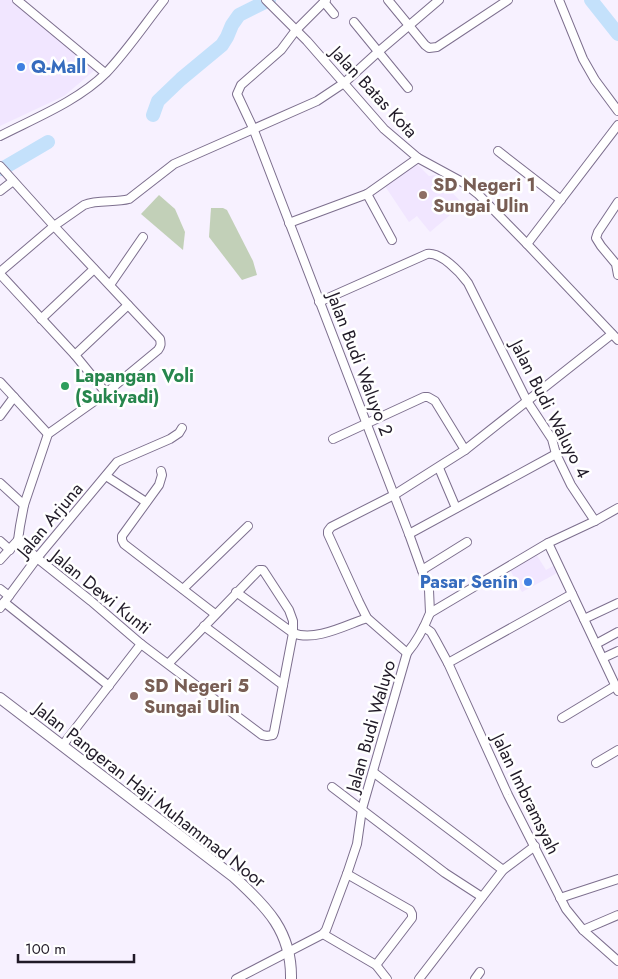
<svg xmlns="http://www.w3.org/2000/svg" width="618" height="979" font-family="Jost,sans-serif">
<style>
.built{fill:#f1e6ff}
.green{fill:#c2d0b8}
.lines{fill:none;stroke-linecap:round;stroke-linejoin:round}
.river{stroke:#c4e1fb;stroke-width:14}
.minor-casing{stroke:#7d6f8e;stroke-width:10}
.major-casing{stroke:#7d6f8e;stroke-width:12}
.minor{stroke:#fff;stroke-width:8}
.major{stroke:#fff;stroke-width:10}
.shop-dot{fill:#3f7fe0;stroke:#fff;stroke-width:2}
.education-dot{fill:#8d6e63;stroke:#fff;stroke-width:2}
.leisure-dot{fill:#2e9e5b;stroke:#fff;stroke-width:2}
.labels{text-anchor:middle;stroke-width:5;stroke-linejoin:round;paint-order:stroke}
.shop-label{font-size:18px;font-weight:bold;fill:#366cbe;stroke:#fff;text-anchor:start}
.street-label{font-size:18px;fill:#201a27;stroke:#fff}
.education-label{font-size:18px;font-weight:bold;fill:#785e54;stroke:#fff;text-anchor:start}
.leisure-label{font-size:18px;font-weight:bold;fill:#27864d;stroke:#fff;text-anchor:start}
</style>
<rect width="100%" height="100%" fill="#f7f1ff"/>
<g class="built">
<path d="M0,0H12L96,69L64,96L0,126Z"/>
<path d="M417,164L429,176L435,175L463,204L430,232L417,216L409,222L385,186Z"/>
<path d="M536,554L546,570L555,565L559,572L522,592L510,570Z"/>
</g>
<g class="green">
<path d="M159,195L175,209L185,232L183,250L141,214Z"/>
<path d="M211,208H223L227,210L253,261L257,275L242,280L209,237Z"/>
</g>
<g class="lines">
<g class="river">
<path d="M591,0L618,34"/>
<path d="M153,115L158,101L181,79L222,45L227,37L232,25L239,15L269,0"/>
<path d="M0,168L2,169L48,142"/>
</g>
<g class="minor-casing">
<g id="minor">
<path d="M17,0L105,73"/>
<path d="M266,0L307,41L384,129L418,158L464,183L478,194L527,244L618,340"/>
<path d="M326,0L296,30L281,50L241,85L237,94L253,128L409,534L429,590L430,613"/>
<path d="M388,0L425,45L429,48L437,47L508,0"/>
<path d="M559,0L583,59L595,80L618,111"/>
<path d="M324,2L334,14"/>
<path d="M354,22L408,88"/>
<path d="M0,136C35,118 78,101 106,73C127,51 145,24 164,0"/>
<path d="M498,151L561,200"/>
<path d="M0,166L54,226L160,339C161,344 161,346 158,350L106,393L48,434L24,505L20,526L18,540"/>
<path d="M0,191L13,181"/>
<path d="M367,194L392,240"/>
<path d="M618,202L598,232L596,238L601,246L616,264L618,275"/>
<path d="M289,223L367,194L418,158"/>
<path d="M527,244L618,125"/>
<path d="M0,272L54,226L84,205C98,199 115,203 129,199L174,164L317,101L344,83L378,52L439,0"/>
<path d="M0,274L75,355L106,393"/>
<path d="M110,285L143,237"/>
<path d="M319,302L427,254C441,252 460,272 468,283L527,401L552,439L556,454L571,485L595,521"/>
<path d="M41,319L94,269"/>
<path d="M75,355L128,305"/>
<path d="M0,382L48,434"/>
<path d="M0,416L14,397"/>
<path d="M333,439L424,397H428L435,401L465,450"/>
<path d="M439,468L456,508"/>
<path d="M161,471L162,475L159,485L122,536V540L124,544L215,614"/>
<path d="M106,476L146,502"/>
<path d="M0,483L24,505"/>
<path d="M409,534L556,454"/>
<path d="M18,540L37,558L91,601L141,644L262,735L267,736L273,735L274,732L293,633V621L289,610L263,570H259L168,664"/>
<path d="M0,541L10,550"/>
<path d="M548,543L618,691"/>
<path d="M0,560L18,540"/>
<path d="M422,570L467,542"/>
<path d="M0,589L9,596"/>
<path d="M183,589L248,526"/>
<path d="M236,592L293,633C315,642 346,625 367,618"/>
<path d="M4,602L109,686"/>
<path d="M0,608L37,558L117,462L170,439L179,433L182,428"/>
<path d="M584,619L618,603"/>
<path d="M204,626L283,685"/>
<path d="M424,627L431,632L435,639L448,663L508,795L566,909L583,930L618,961"/>
<path d="M596,644L618,632"/>
<path d="M407,653L367,618L359,602L328,534V531L331,527L394,495L465,450L612,334"/>
<path d="M603,658L618,651"/>
<path d="M448,663L572,594"/>
<path d="M562,718L615,686"/>
<path d="M62,746L141,644"/>
<path d="M596,763L618,750"/>
<path d="M373,772L503,870"/>
<path d="M332,787L445,873L482,897"/>
<path d="M347,874L410,910L412,914V918L376,965"/>
<path d="M560,898L618,879"/>
<path d="M583,930L618,915"/>
<path d="M323,934L376,965L387,979"/>
<path d="M236,979L323,934L326,930L347,874L357,844L362,809L407,653C418,640 424,628 430,613L548,543L595,521L618,508"/>
<path d="M419,979L503,870L535,846"/>
<path d="M475,979L480,972"/>
</g>
</g>
<g class="major-casing">
<path id="major" d="M0,698L234,877C267,907 292,932 291,979"/>
</g>
<use href="#minor" class="minor"/>
<use href="#major" class="major"/>
</g>
<g class="shop-dot">
<circle cx="21" cy="67" r="5"/>
<circle cx="528" cy="582" r="5"/>
</g>
<g class="education-dot">
<circle cx="423" cy="195" r="5"/>
<circle cx="134" cy="696" r="5"/>
</g>
<circle class="leisure-dot" cx="65" cy="386" r="5"/>
<g class="labels">
<g class="shop-label">
<text x="31" y="73">Q-Mall</text>
<text x="518" y="588" text-anchor="end">Pasar Senin</text>
</g>
<g class="street-label">
<text transform="translate(374 92) rotate(47)" y="6">Jalan Batas Kota</text>
<text transform="translate(360 364) rotate(69)" y="6">Jalan Budi Waluyo 2</text>
<text transform="translate(550 409) rotate(63)" y="6">Jalan Budi Waluyo 4</text>
<text transform="translate(50 520) rotate(-50)" y="6">Jalan Arjuna</text>
<text transform="translate(101 592) rotate(39)" y="6">Jalan Dewi Kunti</text>
<text transform="translate(371 726) rotate(-74)" y="6">Jalan Budi Waluyo</text>
<text transform="translate(526 794) rotate(64)" y="6">Jalan Imbramsyah</text>
<text transform="translate(150 795) rotate(38)" y="6">Jalan Pangeran Haji Muhammad Noor</text>
</g>
<g class="education-label">
<text x="433" y="191">SD Negeri 1<tspan x="433" dy="21">Sungai Ulin</tspan></text>
<text x="144" y="692">SD Negeri 5<tspan x="144" dy="21">Sungai Ulin</tspan></text>
</g>
<g class="leisure-label">
<text x="75" y="382">Lapangan Voli<tspan x="75" dy="21">(Sukiyadi)</tspan></text>
</g>
</g>
<path d="M18 954v8h116v-8" fill="none" stroke="#201a27" stroke-width="2.5"/>
<text x="25" y="954" font-size="15" fill="#201a27" stroke="#ffffff" stroke-width="4" paint-order="stroke">100 m</text>
</svg>
